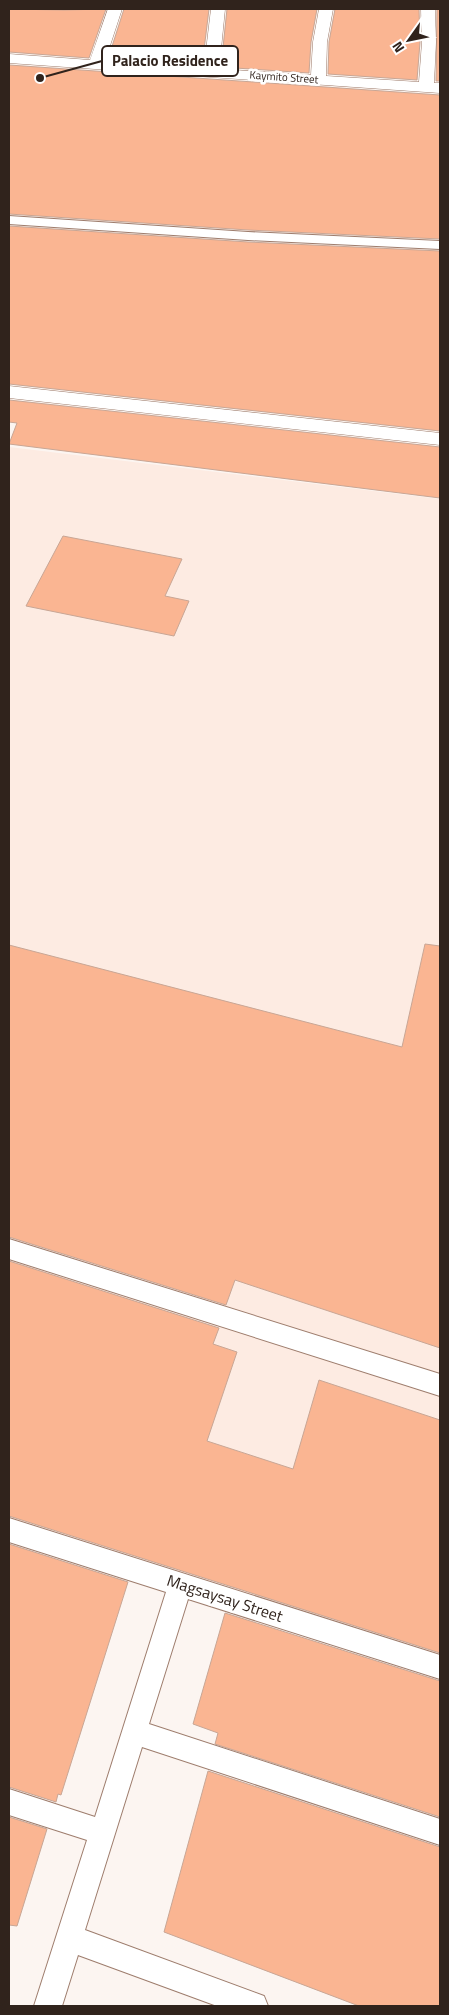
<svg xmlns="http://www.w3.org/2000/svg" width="449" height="2015" font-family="'Titillium Web',sans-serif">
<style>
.built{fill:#fdebe2}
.building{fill:#fab592;stroke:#c8a695}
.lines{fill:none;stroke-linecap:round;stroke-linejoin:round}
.lane-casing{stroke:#9e7d6d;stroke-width:2}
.street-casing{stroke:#9e7d6d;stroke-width:1}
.lane{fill:#fff;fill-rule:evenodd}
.street{fill:#fff;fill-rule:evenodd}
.labels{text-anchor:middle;stroke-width:5;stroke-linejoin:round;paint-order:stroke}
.far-street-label{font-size:11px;fill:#30231c;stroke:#fff}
.near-street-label{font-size:16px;fill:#30231c;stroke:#fff}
.leader{fill:none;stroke:#30231c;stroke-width:2}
.callout-dot{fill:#30231c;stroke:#fff;stroke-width:2}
.callout{fill:#fff;stroke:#30231c;stroke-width:2}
.callout-label{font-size:15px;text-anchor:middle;font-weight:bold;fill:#30231c}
</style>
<rect width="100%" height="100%" fill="#fcf5f1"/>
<path class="built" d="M9,447L440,499V1660L9,1521Z"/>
<g class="building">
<path d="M9,9L64,10L106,9L89,58L9,52Z"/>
<path d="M124,9H209L202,66L108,59Z"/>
<path d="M227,9H317L311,42L309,73L221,67Z"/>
<path d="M335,9H419L420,42L417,80L328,74L329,42Z"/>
<path d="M437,9H440V81H436Z"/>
<path d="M9,65L440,95V239L248,230L9,214Z"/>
<path d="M9,226L248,242L440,251V431L9,384Z"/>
<path d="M9,400L440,447V498L9,444L17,423L9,422Z"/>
<path d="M63,536L182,559L165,596L189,601L174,636L26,606Z"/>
<path d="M425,944L440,946V1348L235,1280L226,1305L9,1237V945L402,1047Z"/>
<path d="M9,1261L219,1328L213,1344L237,1352L207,1441L293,1469L319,1380L440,1420V1653L9,1516Z"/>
<path d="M9,1544L128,1582L61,1795L58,1794L56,1802L9,1787Z"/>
<path d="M225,1613L440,1681V1817L215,1744L218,1733L193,1724Z"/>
<path d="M208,1771L440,1847V2006H359L164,1932Z"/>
<path d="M9,1817L47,1829L17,1926L9,1925Z"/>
</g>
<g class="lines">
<g class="lane-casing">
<g id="lane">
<path d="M9,216L248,232L440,241V249L248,240L9,224Z"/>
<path d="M9,1239L440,1374V1396L9,1259Z"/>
<path d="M9,1518L440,1655V1679L188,1599L149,1724L440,1819V1845L142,1747L85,1930L264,1996L268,2006H217L78,1955L62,2006H34L87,1840L9,1815V1789L95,1817L166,1592L9,1542Z"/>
</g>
</g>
<g class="street-casing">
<g id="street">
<path d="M108,9H122L105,61L204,68L211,9H225L219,69L311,75L313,42L319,9H333L327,42L326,76L419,82L422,42L421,9H435L436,42L434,83H440V93L9,63V54L90,60Z"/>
<path d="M9,386L440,433V445L9,398Z"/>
</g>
</g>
<use href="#lane" class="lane"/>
<use href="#street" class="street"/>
</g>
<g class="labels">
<g class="far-street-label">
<text transform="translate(284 77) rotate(4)" y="4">Kaymito Street</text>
</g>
<g class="near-street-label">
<text transform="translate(225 1598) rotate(18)" y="6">Magsaysay Street</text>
</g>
</g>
<path class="leader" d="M40 78L102 61"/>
<circle class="callout-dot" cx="40" cy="78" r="5"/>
<rect class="callout" x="102" y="46" width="136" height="30" rx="5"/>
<g class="callout-label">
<text x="170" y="66">Palacio Residence</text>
</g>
<rect width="449" height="2015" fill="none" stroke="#30231c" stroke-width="20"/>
<g transform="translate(409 40) rotate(237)" stroke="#ffffff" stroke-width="4" paint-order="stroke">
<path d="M0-4L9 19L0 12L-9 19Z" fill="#30231c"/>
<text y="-8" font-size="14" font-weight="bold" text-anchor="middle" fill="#30231c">N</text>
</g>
</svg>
